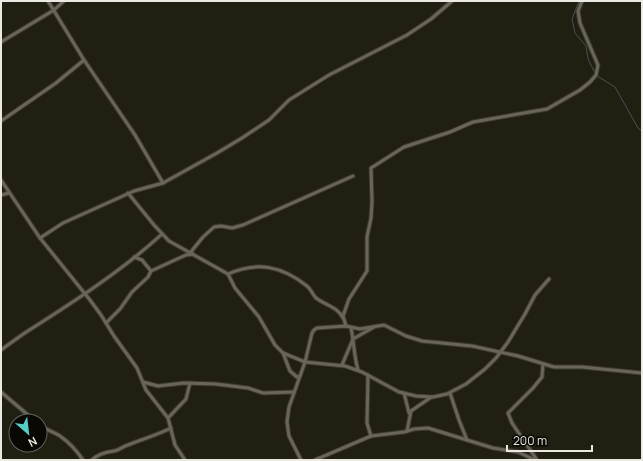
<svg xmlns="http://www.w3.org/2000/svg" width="643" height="461" font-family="Manrope,sans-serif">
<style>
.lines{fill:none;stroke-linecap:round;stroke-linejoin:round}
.stream{stroke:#465354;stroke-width:1}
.minor-casing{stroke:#3c3a32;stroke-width:5}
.minor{stroke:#696557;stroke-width:3}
</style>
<rect width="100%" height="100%" fill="#211e12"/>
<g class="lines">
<g class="stream">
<path d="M579,1L572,19L575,33L586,46L588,59L595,73"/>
<path d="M597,76L615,87L638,128L642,131"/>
</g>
<g class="minor-casing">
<g id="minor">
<path d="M48,1L84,60L135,135L163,183"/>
<path d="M1,42L54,10L64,1"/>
<path d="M1,121L56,83L84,60"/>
<path d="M1,180L40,238L90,300L101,315L114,336L137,368L146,390L168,418L175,445L185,460"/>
<path d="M128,193L154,225L169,241L228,274L235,288L259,317L275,345L283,353L305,362L345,366L362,372L399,392L416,396L433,397L447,394L466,384L485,369L496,358L508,342L525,314L535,295L549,279"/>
<path d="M1,195L9,193"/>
<path d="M40,238L63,223L134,191L163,183L217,153L242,138L269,120L289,100L329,75L407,35L431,19L452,1"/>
<path d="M190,253L203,237L214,227L221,226L232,228L243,225L353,176"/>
<path d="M134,257L142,260L151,271L186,255L193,254"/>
<path d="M228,274C257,261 282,266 307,286C311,289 312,294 316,298C325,305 338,307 343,318"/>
<path d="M106,323L120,309L132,292L148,277L151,271"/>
<path d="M346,326L343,316L349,299L367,271V237L371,218L372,202L371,168L404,147L450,132L473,122L547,109L580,90L590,82L596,75L598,65L580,23L578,11L582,1"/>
<path d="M351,328C354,342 354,356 358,370"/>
<path d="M1,350C11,343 21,335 31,329C75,301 124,269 162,234"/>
<path d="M283,353L290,371L297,377L300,376"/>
<path d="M342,365L353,339L374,327"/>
<path d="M368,375L367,423L371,436"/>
<path d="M143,382L158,386L184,383L216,384L248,388L263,393L294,392"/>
<path d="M1,392L35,421"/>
<path d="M404,393L409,413"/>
<path d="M450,393L459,420L467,440"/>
<path d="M168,418L186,399L190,383"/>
<path d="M40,425C46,430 54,432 60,436C70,443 77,451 83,460"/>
<path d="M407,431L411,411L430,398"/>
<path d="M92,460C98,454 106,452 114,451C118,451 123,446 128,445C143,439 157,435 171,428"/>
<path d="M301,460L289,436L287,422L289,407L305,362L312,333L314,330L317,328L346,326L360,329L384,325L406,336L422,341L472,346L518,356L554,367H582L642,373"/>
<path d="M315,460L371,436L404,432L414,429L428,428L493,448L518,452L535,460"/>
<path d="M537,460L512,423L508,413L533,388L542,377L543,364"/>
</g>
</g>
<use href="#minor" class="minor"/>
</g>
<rect width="643" height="461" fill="none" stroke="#ebe9e1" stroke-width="4"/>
<g transform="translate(28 433) rotate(152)"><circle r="19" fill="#090804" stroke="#63625c"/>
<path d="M0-3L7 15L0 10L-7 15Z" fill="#54cdc7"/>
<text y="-6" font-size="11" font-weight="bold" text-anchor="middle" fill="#ebe9e1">N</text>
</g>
<path d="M507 445v6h85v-6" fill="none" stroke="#ebe9e1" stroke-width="2"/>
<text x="513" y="445" font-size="12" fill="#ebe9e1" stroke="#090804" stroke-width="3" paint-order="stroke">200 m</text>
</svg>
